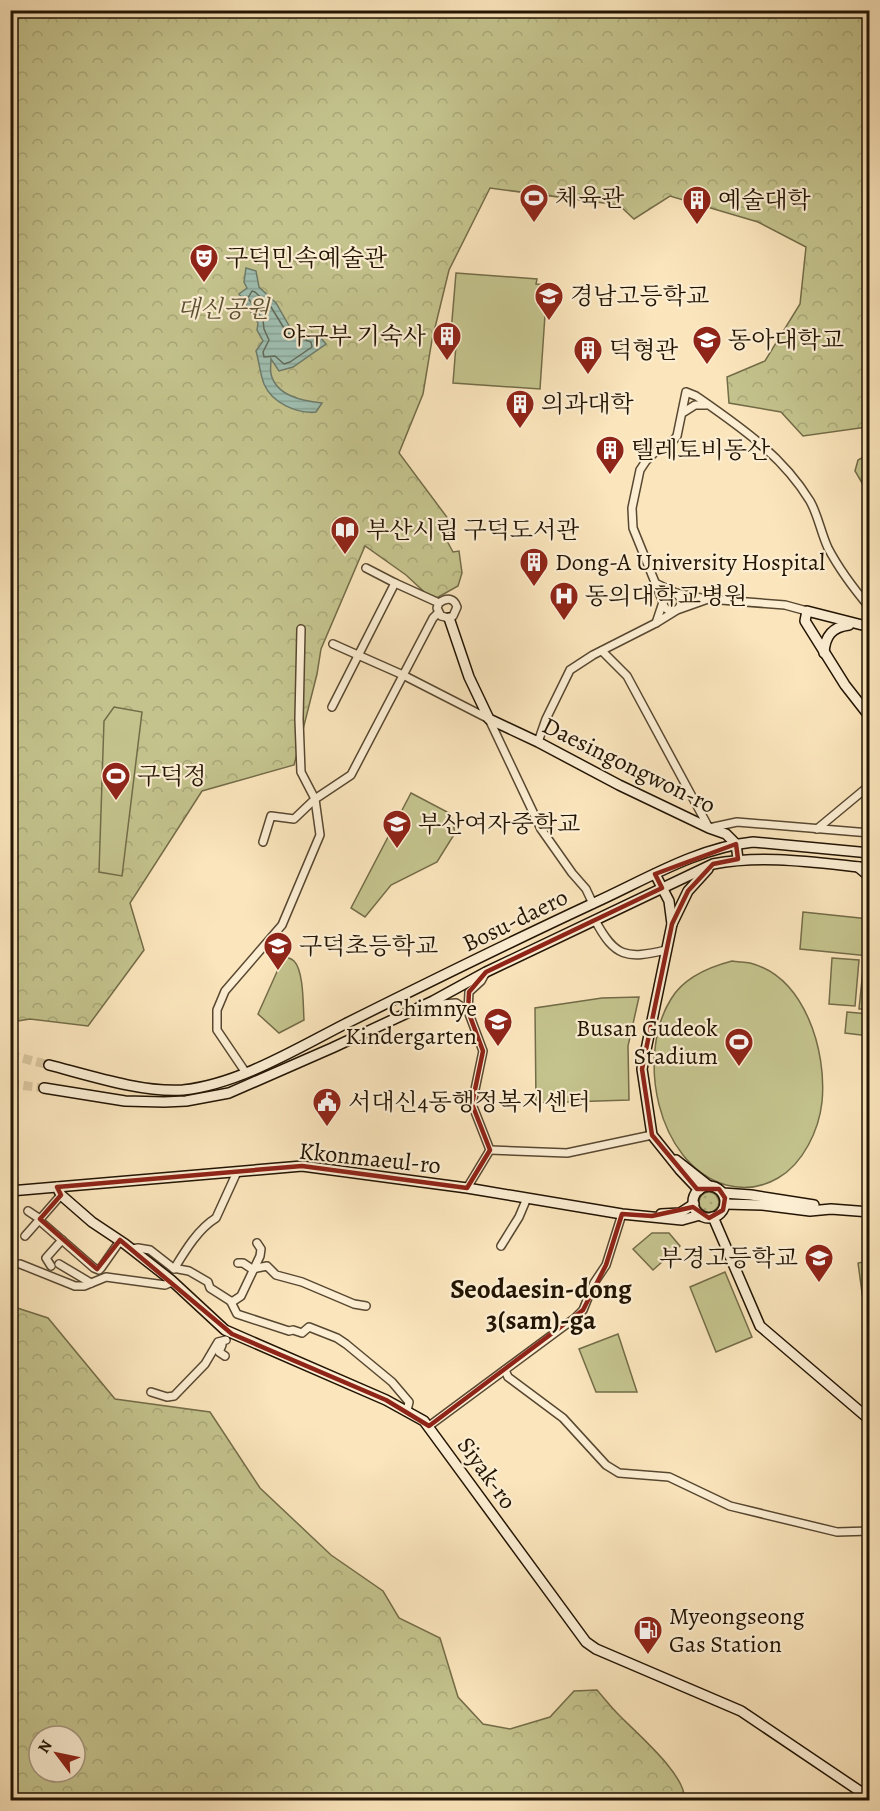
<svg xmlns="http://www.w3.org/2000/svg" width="880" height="1811" font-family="Alegreya,'Noto Serif KR',serif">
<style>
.grass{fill:url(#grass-dots);stroke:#736c48;stroke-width:1.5}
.forest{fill:url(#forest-crowns);stroke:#736c48;stroke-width:1.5;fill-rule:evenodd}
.garden{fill:#c4c38d;stroke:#736c48;stroke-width:1.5}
.water{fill:url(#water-rules);stroke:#6d7b6b;stroke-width:1.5}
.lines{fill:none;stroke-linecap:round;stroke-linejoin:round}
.shore{stroke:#606a5a;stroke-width:1.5}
.secondary-tunnel{stroke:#dac6a0;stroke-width:9;stroke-dasharray:9 4.5;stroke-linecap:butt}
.street-casing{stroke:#584831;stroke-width:10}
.secondary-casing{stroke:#221403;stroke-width:12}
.street{stroke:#fceed3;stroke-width:7}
.secondary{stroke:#fceed3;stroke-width:9}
.marked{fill:none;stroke:#8f2418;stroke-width:4.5;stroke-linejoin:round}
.labels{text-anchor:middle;stroke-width:4.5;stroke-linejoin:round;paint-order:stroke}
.poi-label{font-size:24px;fill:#221403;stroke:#fceed3;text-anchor:start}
.park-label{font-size:24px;font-style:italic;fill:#5b5133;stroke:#fceed3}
.street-label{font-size:24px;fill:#221403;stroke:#fceed3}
.quarter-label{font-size:27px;font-weight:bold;fill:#221403;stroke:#fceed3}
</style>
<defs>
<pattern id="grass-dots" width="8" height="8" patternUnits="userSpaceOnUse" patternTransform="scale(1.5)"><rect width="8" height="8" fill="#c4c38d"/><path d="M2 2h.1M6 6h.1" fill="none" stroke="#a8a778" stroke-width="1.8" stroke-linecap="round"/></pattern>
<pattern id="forest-crowns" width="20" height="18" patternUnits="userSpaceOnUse" patternTransform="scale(1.5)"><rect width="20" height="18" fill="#c4c38d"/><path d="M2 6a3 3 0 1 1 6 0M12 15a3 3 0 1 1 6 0" fill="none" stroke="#a8a778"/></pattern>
<pattern id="water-rules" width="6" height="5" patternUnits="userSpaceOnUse" patternTransform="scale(1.5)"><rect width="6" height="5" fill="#9fbfb1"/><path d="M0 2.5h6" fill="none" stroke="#89a397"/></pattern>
</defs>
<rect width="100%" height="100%" fill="#fbe5bc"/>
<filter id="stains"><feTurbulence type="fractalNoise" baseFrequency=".00333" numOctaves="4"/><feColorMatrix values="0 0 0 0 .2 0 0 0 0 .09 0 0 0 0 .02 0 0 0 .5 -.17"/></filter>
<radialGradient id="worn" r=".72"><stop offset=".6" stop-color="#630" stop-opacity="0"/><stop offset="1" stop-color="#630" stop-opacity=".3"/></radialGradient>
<circle class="grass" cx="709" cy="1202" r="10"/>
<g class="forest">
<path d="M11,11H869V429L867,427L803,436L781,412L729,403L727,377L765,361L800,304L806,247L758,222L670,196L634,219L619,205L490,188L449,270L432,340L423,394L399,453L452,524L446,539L453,552L459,551L462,573L458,586L433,600L406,575L365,546L321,649L317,674L294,765L202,791L130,903L144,950L88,1026L30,1019L11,1022Z"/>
<path d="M869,454V495L855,471L858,460Z"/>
<path d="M11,1306L48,1318L115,1399L210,1412L260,1488L331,1555L383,1591L399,1618L440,1638L458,1697L483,1724L510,1729L550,1717L574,1691L597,1690C604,1698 611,1707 618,1714C635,1732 688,1776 684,1800H11ZM39,1736H75V1772H39Z"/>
</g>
<g class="garden">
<path d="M456,273L537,279L536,284L547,285L540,389L453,383L456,345L450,344Z"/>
<path d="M114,707L142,712L122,876L99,872L104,721Z"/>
<path d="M411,793L451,814L455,833L437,862L391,885L365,917L351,908Z"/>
<path d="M803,912L869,919V956L800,949Z"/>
<path d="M284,956C287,958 291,958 294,961C304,971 303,1006 304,1020L279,1033L258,1014Z"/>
<path d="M832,958L859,960L855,1006L829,1004Z"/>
<path d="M864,960H869V1009H859Z"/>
<path d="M732,961C737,962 744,962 750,963C805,977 827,1051 822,1102C819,1130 803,1164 778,1178C761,1188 745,1190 726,1185C656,1164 636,1055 671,999C684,977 709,967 732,961Z"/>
<path d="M639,997L628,1046L629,1100L536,1103L535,1008L602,998Z"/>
<path d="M847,1012L869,1014V1036L845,1033Z"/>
<path d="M652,1233H669L680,1246L653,1270L633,1249Z"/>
<path d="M869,1261H870L869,1344L858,1263Z"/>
<path d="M725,1272L752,1337L716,1352L690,1287Z"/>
<path d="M618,1334L637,1392H596L579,1349Z"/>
</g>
<path class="water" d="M246,268L256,271L259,287L276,303L291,329L321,338L326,344L293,367L279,371L271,359C271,363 270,370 271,374C276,396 303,401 322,403L316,412C297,414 272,403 264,384C260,374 259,361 256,351L263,341L257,330L258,323L239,294L247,288L244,282Z"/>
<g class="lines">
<path class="shore" d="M252,291L255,292L271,307L287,333L311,342L312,347L290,362L284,364L275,356L264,357L263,352L269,340L264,329L263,320L248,298Z"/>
<g class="secondary-tunnel">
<path d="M10,1055L49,1065"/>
<path d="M10,1084L44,1088"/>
</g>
<g class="street-casing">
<g id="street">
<path d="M684,412L695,405H706"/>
<path d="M395,583L439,603C447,597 454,598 457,607L453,616L449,618L441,616L437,608L439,603"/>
<path d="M657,584L676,593L706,599"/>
<circle cx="672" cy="602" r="9"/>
<path d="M656,623L663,602L633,528L632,508L640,470L646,461L658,449L672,442L677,436L686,392L696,396C739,426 782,455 810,501C818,515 821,533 828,548C839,569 854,589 870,608"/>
<path d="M333,644L403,675L489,719L541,829L572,873L586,889L593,904"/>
<path d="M602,651L627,676L709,828L737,822L870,833"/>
<path d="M332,707L395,583L366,568"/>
<path d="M538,742L546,719L570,670L593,655L656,623L677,610L708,599L785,605L807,611"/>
<path d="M817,829L870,785"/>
<path d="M263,842L271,816L294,819L315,799L301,772L299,719L301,629"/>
<path d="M595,920C615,958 627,959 666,950"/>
<path d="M486,972L481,981L469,992L468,1011L483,1051L472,1104L490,1150"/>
<path d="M433,1001L441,1004L456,1003L468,1011"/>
<path d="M246,1073L217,1030V1010L225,991L282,925L320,835L315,799L351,775L433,618L438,613"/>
<path d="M490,1150L567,1153L652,1135"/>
<path d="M467,1188L490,1150"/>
<path d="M61,1195L41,1218L40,1221L94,1268L99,1270L101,1268L120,1241"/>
<path d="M25,1236L40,1219L28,1211"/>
<path d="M501,1246L519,1217L527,1198"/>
<path d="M131,1249L138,1248L150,1250L173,1268L189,1271L208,1282L210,1288L232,1302L241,1296L260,1256L261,1249L257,1243"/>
<path d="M238,1263H243L252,1269L267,1266L276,1275L302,1282L354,1304L366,1306"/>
<path d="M20,1264L75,1286H84L106,1277L165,1285L172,1282"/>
<path d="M59,1264L91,1283"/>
<path d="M51,1266L46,1258L62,1240"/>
<path d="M174,1269C185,1251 198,1229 216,1218L237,1172"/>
<path d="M231,1302L237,1314L289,1331L293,1330L302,1333L309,1327L337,1338L346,1344L392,1382L409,1402L407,1411"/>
<path d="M222,1345L219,1352L225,1356"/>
<path d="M505,1370L508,1377L563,1418L606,1465L619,1473L669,1477L730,1506L837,1532L870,1531"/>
<path d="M151,1392L167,1397L174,1396L205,1364L218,1342L226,1340"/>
<path d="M429,1426L575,1318L583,1310L594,1283L606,1265L622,1214"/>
</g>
</g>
<g class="secondary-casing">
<g id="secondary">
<path d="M449,618L469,677L489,719L538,742L619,785L709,828L726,834L736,844L738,859"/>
<path d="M870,627L807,611L805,621L845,685L870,717"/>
<path d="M824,653C825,636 832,627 849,625"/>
<path d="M858,867L870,877"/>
<path d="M655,874L669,901L672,924L642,1069L652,1135L680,1170L699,1190"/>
<path d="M672,924L688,891L708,869"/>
<path d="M49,1065C88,1075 143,1093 183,1090C239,1084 296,1049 345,1024C427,983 510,942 594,903C645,880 696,848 753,842L870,853"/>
<path d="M44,1088L125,1101L164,1102L186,1101L229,1093L332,1048L433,1001L486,972L713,864C764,854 818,863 870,868"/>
<path d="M676,1160L709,1186"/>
<circle cx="709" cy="1202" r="16"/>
<path d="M57,1187L61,1195L92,1222L125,1244L171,1280L225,1330L386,1400L424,1421L586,1642L596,1649L741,1711L870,1798"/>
<path d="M10,1191L302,1166L467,1188L622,1214L682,1220L700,1215"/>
<path d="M723,1193L751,1195L814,1205"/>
<path d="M725,1204L762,1205L810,1211L831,1209L870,1212"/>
<path d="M661,1214L680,1213L694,1204"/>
<path d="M713,1217L760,1326L870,1420"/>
</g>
</g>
<use href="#street" class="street"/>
<use href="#secondary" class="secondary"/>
</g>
<path class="marked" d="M736,844L738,859L713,864L688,891L672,924L642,1069L652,1135L697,1189H719L725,1198L723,1210L709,1218L693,1207L652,1216L622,1214L606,1265L583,1310L429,1426L386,1400L232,1334L120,1240L97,1269L40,1219L61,1195L57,1187L302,1166L467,1188L490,1150L472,1104L483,1051L468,1011L469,992L486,972L662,888L655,874Z"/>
<defs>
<g id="stadium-pin" transform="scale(1.5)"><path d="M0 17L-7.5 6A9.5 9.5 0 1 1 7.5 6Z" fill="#8f2418" stroke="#fceed3"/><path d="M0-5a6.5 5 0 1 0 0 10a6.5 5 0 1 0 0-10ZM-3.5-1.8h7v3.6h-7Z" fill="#fff"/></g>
<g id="building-pin" transform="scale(1.5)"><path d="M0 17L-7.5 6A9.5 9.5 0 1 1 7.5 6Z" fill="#8f2418" stroke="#fceed3"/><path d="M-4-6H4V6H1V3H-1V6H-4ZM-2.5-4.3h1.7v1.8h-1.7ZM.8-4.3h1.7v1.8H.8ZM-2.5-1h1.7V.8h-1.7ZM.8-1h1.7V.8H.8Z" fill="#fff"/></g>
<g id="theatre-pin" transform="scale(1.5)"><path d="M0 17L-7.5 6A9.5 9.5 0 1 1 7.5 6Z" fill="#8f2418" stroke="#fceed3"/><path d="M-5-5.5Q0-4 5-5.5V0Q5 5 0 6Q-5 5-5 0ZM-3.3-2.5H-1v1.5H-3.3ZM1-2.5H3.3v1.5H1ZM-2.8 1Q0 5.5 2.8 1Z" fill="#fff"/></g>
<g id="school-pin" transform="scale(1.5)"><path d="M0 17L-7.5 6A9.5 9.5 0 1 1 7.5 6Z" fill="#8f2418" stroke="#fceed3"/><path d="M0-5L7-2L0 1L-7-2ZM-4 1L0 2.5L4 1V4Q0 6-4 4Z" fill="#fff"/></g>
<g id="university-pin" transform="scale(1.5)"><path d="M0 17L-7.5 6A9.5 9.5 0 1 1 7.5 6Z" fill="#8f2418" stroke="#fceed3"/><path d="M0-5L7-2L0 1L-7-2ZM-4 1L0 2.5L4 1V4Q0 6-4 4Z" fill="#fff"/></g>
<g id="library-pin" transform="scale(1.5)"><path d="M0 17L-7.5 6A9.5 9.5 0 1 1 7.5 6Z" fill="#8f2418" stroke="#fceed3"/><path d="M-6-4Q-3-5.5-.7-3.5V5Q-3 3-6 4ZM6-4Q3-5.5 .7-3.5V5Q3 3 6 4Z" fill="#fff"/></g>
<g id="hospital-pin" transform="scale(1.5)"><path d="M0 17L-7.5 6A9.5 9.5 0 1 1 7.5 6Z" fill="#8f2418" stroke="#fceed3"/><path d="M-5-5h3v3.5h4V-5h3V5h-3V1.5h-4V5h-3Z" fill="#fff"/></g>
<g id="civic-pin" transform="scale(1.5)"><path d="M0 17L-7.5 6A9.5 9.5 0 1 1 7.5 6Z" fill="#8f2418" stroke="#fceed3"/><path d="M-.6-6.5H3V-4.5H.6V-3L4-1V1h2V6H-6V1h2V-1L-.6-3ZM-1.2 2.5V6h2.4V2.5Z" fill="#fff"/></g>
<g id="fuel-pin" transform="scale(1.5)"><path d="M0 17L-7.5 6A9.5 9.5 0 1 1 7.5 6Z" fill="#8f2418" stroke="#fceed3"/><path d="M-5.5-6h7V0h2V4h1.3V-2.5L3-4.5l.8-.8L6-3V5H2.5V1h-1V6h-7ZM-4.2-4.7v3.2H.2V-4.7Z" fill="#fff"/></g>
</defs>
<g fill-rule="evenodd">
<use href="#stadium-pin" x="534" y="198"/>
<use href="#building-pin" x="697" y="200"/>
<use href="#theatre-pin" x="204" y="258"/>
<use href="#school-pin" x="549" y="296"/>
<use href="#building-pin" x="447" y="336"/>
<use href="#university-pin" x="707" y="340"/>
<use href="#building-pin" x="588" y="350"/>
<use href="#building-pin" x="520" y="404"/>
<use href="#building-pin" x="610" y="450"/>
<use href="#library-pin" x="345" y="530"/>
<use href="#building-pin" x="534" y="562"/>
<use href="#hospital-pin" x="564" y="596"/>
<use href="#stadium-pin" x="116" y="776"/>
<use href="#school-pin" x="397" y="824"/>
<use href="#school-pin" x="278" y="946"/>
<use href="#school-pin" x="498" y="1022"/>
<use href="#stadium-pin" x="739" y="1042"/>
<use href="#civic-pin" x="327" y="1102"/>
<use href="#school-pin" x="819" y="1258"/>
<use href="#fuel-pin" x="648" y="1630"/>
</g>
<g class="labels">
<g class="poi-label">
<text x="555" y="206">체육관</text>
<text x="718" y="208">예술대학</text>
<text x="225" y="266">구덕민속예술관</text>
<text x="570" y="304">경남고등학교</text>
<text x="426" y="344" text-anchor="end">야구부 기숙사</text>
<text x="728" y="348">동아대학교</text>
<text x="609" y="358">덕형관</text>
<text x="541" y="412">의과대학</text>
<text x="631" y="458">텔레토비동산</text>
<text x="366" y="538">부산시립 구덕도서관</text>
<text x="555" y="570">Dong-A University Hospital</text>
<text x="585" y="604">동의대학교병원</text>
<text x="137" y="784">구덕정</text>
<text x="418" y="832">부산여자중학교</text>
<text x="299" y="954">구덕초등학교</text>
<text x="477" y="1016" text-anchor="end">Chimnye<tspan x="477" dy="28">Kindergarten</tspan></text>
<text x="718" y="1036" text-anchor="end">Busan Gudeok<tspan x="718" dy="28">Stadium</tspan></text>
<text x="348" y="1110">서대신4동행정복지센터</text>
<text x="798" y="1266" text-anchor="end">부경고등학교</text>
<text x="669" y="1624">Myeongseong<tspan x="669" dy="28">Gas Station</tspan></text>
</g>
<g class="park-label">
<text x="223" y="317">대신공원</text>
</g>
<g class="street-label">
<text transform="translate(629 765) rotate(26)" y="8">Daesingongwon-ro</text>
<text transform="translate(515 920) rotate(-26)" y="8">Bosu-daero</text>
<text transform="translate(370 1158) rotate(6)" y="8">Kkonmaeul-ro</text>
<text transform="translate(487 1473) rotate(54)" y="8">Siyak-ro</text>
</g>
<g class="quarter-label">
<text x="541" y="1298">Seodaesin-dong<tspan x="541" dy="31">3(sam)-ga</tspan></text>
</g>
</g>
<rect width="880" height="1811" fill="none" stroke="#fbe5bc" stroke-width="36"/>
<rect x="12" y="12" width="856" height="1787" fill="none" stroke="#221403" stroke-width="3"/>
<rect x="18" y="18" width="844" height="1775" fill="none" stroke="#221403" stroke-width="1.5"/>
<g transform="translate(57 1754) rotate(302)"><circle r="28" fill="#fceed3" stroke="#a59780" stroke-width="1.5"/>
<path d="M0-4.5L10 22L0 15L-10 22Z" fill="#8f2418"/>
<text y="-9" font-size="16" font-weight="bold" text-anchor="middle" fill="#221403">N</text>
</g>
<rect width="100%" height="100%" filter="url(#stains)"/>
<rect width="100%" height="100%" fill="url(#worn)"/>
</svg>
